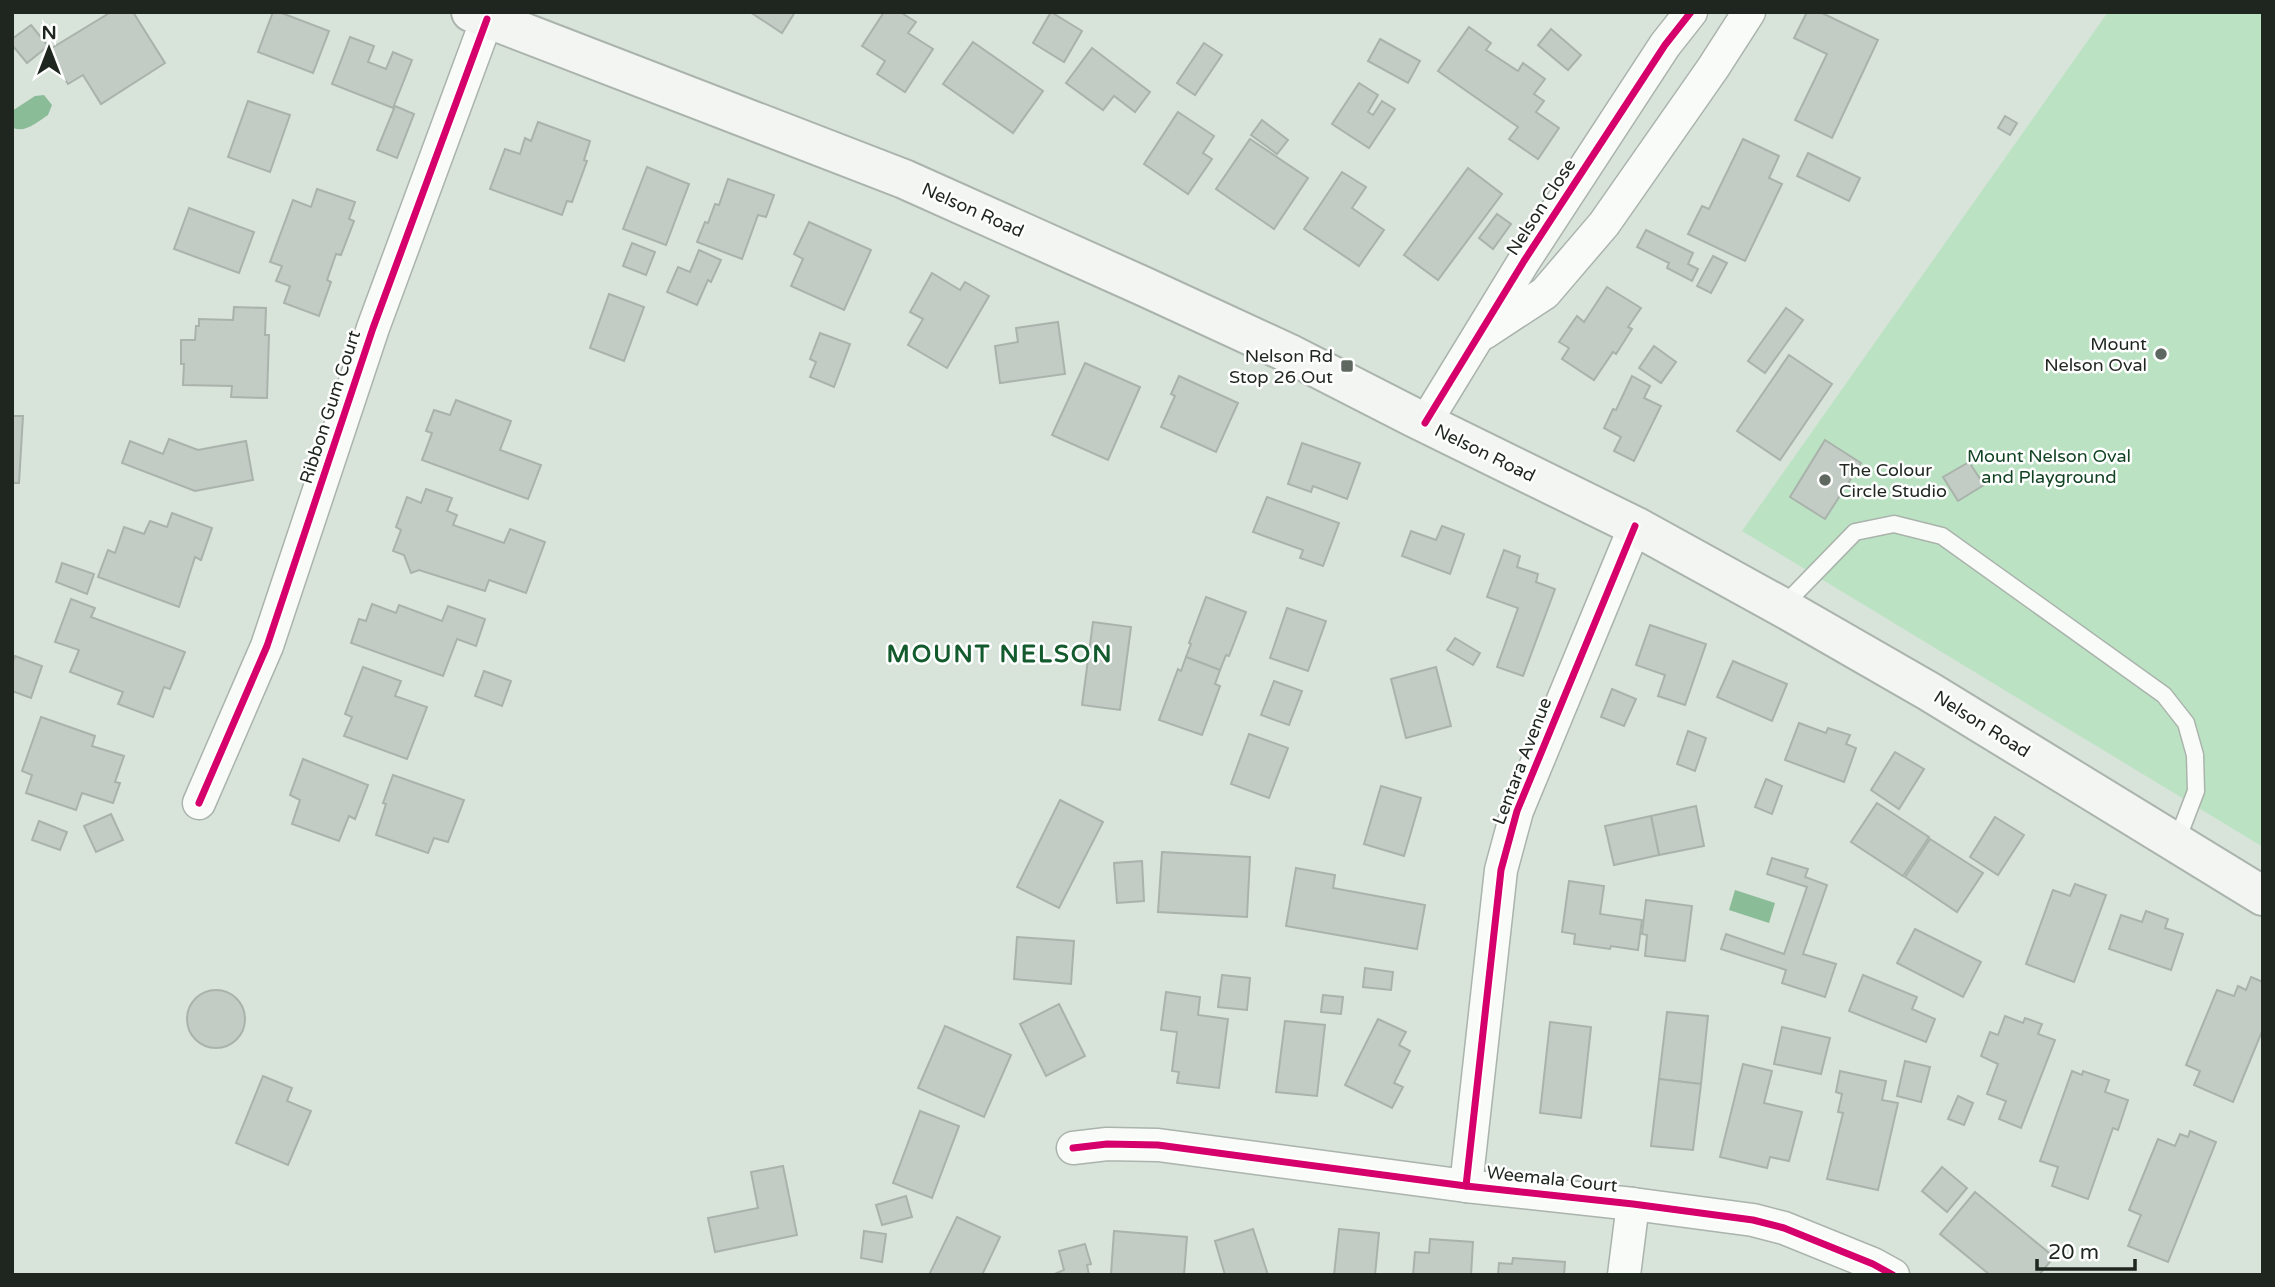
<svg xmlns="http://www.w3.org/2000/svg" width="2275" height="1287" font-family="'Varela Round',sans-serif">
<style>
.green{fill:#bbe3c3}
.water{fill:#8abc97}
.building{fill:#c2cbc4;stroke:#aab3ab;stroke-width:2}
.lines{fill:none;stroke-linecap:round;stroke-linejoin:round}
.service-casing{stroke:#aab3ac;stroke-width:19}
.minor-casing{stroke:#aab3ac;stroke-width:35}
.secondary-casing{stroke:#aab3ac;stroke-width:42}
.service{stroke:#f9fbf9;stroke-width:16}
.minor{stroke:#f9fbf9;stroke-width:32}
.secondary{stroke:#f2f5f2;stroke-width:38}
.cycleway-casing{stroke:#fff;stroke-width:11}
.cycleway{stroke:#d6006c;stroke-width:7}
.poi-dot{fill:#5f6860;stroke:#fff;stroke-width:2.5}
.labels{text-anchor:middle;stroke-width:5;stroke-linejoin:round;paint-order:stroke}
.street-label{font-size:18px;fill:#1e261f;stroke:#fff}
.poi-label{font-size:18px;fill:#1e261f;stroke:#fff;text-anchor:end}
.park-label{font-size:18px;fill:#114322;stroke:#fff}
.district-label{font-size:24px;font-weight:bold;letter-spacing:2px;fill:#135a2d;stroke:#fff}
</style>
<rect width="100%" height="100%" fill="#d8e3da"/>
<path class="green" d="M2108,12H2263V847L1742,531Z"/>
<g class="water">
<path d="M44,95L52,105L48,115C37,122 26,133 13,128L12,111L35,96Z"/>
<path d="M1735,890L1775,903L1769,923L1729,910Z"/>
</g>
<g class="building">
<path d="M111,12H133L165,63L101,104L83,75L68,84L47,51Z"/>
<path d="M273,12H279L329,31L313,73L258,52Z"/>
<path d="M750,12H795L782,33Z"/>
<path d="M884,12H900L916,22L908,33L933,49L905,92L877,74L885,61L862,46Z"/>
<path d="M1051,12L1082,31L1064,62L1033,43Z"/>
<path d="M1807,12H1820L1878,40L1832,138L1795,120L1827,54L1794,38Z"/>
<path d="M31,25L48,46L27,63L12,45V39Z"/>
<path d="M1469,27L1491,43L1486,50L1518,71L1523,63L1545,79L1534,94L1544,101L1536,112L1559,128L1538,159L1509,139L1518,127L1438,71Z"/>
<path d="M1551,29L1581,55L1568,70L1538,45Z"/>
<path d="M350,37L374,46L368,62L386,69L393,52L412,60L393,108L332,84Z"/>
<path d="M1380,39L1420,61L1408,83L1368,61Z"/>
<path d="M973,42L1043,91L1013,133L943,84Z"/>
<path d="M1204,43L1222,55L1195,95L1177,83Z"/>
<path d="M1092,48L1150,92L1135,112L1114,96L1103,110L1066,83Z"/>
<path d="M1359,83L1378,95L1368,112L1373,115L1382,101L1395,109L1369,148L1332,124Z"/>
<path d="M248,101L290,115L270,172L228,157Z"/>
<path d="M395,106L414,114L397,158L377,150Z"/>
<path d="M1178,112L1214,136L1203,153L1212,159L1188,194L1144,164Z"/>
<path d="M2005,116L2017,123L2010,135L1998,128Z"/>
<path d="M1262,120L1288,140L1277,154L1251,135Z"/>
<path d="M538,122L590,141L584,160L587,161L572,202L567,201L562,215L490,189L505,149L520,154L525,138L531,141Z"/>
<path d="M1250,139L1308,178L1274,229L1216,189Z"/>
<path d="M1743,139L1779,156L1769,178L1782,184L1745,261L1688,234L1702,206L1709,209Z"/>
<path d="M1808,153L1860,178L1849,201L1797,176Z"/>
<path d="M647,167L689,184L666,245L623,229Z"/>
<path d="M1468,168L1502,194L1438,280L1404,255Z"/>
<path d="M1342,172L1366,187L1352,208L1384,230L1359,266L1304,229Z"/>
<path d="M728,179L774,195L766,217L758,215L742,259L697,242L705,222L708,223L715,204L719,205Z"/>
<path d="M317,189L355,202L349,219L354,221L341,255L336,254L327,280L331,282L319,316L284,303L290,286L276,281L282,266L270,262L293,200L311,207Z"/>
<path d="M189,208L254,232L239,273L174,249Z"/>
<path d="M1497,214L1511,224L1493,249L1479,238Z"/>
<path d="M809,222L871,250L844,310L791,286L803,259L794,254Z"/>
<path d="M1646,230L1693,253L1688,264L1698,269L1692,281L1667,268L1669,263L1637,247Z"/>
<path d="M632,243L655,252L646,275L623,266Z"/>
<path d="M699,250L721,260L711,282L708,280L697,305L667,292L678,267L690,272Z"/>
<path d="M1713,256L1727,263L1711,293L1697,286Z"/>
<path d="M932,273L960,290L965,282L989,296L947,368L908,345L923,319L910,312Z"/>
<path d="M1607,287L1641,308L1628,327L1632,329L1616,354L1613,352L1594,380L1562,359L1569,348L1559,342L1577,316L1584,322Z"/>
<path d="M609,294L644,307L624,361L590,348Z"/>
<path d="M234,307L266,308L265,335H269L267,398L231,397L232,386L183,385L184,364H181V340H195L196,326H199V319L233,320Z"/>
<path d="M1786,308L1803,320L1765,373L1748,361Z"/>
<path d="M1058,322L1065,374L1000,383L995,346L1018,342L1016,328Z"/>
<path d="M820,333L850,344L834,387L810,377L816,362L810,359Z"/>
<path d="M1654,346L1676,362L1661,383L1639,368Z"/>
<path d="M1789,355L1832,384L1780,460L1737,431Z"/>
<path d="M1085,363L1140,387L1108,460L1052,435Z"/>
<path d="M1179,376L1238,403L1216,452L1161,427L1175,396L1171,394Z"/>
<path d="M1632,376L1650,386L1644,398L1661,406L1634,461L1614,451L1621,437L1604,428L1613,409L1616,410Z"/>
<path d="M456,400L511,421L500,450L541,465L528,499L422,460L432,433L426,431L434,410L450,415Z"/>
<path d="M12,416H23L19,483H12Z"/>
<path d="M169,439L198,450L246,441L253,480L195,491L122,463L130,441L163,454Z"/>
<path d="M1825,440L1861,463L1825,519L1790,497Z"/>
<path d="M1302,443L1360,463L1347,499L1313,486L1311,492L1288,484Z"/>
<path d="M1969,462L1984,485L1958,501L1943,477Z"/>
<path d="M426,489L452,498L447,511L457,515L453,525L504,543L510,529L545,542L526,593L489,580L485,591L419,570L411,573L404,555L393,551L401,530L396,527L407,497L421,503Z"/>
<path d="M1267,497L1339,523L1323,566L1300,558L1303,550L1253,532Z"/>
<path d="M172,513L212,528L201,560L195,557L179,607L98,577L108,550L115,553L124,527L144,534L150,521L167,527Z"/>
<path d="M1442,526L1464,534L1450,574L1402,556L1411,531L1436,540Z"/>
<path d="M1504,550L1520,556L1517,567L1538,574L1536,582L1555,589L1523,676L1497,667L1518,608L1487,597Z"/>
<path d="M62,563L94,574L87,594L56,582Z"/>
<path d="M1206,597L1246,612L1229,656L1226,655L1220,670L1186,657L1191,644L1189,643Z"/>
<path d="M71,599L95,608L91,617L185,652L170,689L164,687L153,717L118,704L123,692L70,672L79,650L55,642Z"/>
<path d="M372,604L396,613L399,605L442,621L448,606L485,619L476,646L457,639L443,676L351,643L359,619L366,621Z"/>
<path d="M1287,608L1326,621L1308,671L1270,658Z"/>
<path d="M1093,622L1131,627L1120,710L1082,705Z"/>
<path d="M1650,625L1706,644L1685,705L1658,696L1665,675L1636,665Z"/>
<path d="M1455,638L1480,653L1473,665L1447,650Z"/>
<path d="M15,656L42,666L31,698L12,691V664Z"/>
<path d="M1186,657L1220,670L1215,684L1220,686L1202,735L1159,720L1178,669L1181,671Z"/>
<path d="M1733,661L1787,684L1772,721L1717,697Z"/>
<path d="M363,667L401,681L395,696L427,707L407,759L344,736L352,717L345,714Z"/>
<path d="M1436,667L1451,726L1406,738L1391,679Z"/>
<path d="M484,671L511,681L502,706L475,696Z"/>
<path d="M1274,681L1302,691L1289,725L1261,715Z"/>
<path d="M1612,689L1636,699L1624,726L1601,717Z"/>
<path d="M41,717L95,736L92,746L124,756L115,782L120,783L113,803L82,793L76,810L26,793L32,775L22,771Z"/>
<path d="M1799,723L1826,733L1828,728L1850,735L1846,744L1856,748L1844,782L1785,760Z"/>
<path d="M1688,731L1706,738L1695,771L1677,764Z"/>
<path d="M1249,734L1288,748L1269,798L1231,784Z"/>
<path d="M1895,752L1924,769L1899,809L1871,790Z"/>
<path d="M303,759L368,785L355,819L349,816L339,841L292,824L300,800L290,795Z"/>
<path d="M393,775L464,800L448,842L434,838L428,853L376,835L386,804L383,803Z"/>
<path d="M1766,779L1782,786L1772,814L1755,807Z"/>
<path d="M1381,786L1421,798L1404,856L1364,844Z"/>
<path d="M1060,800L1103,822L1059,908L1017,887Z"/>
<path d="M1877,803L1929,837L1903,876L1851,842Z"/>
<path d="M1696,806L1704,846L1659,855L1651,816Z"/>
<path d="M111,814L123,840L96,852L84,826Z"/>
<path d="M1651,816L1659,855L1614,865L1605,826Z"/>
<path d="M1995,817L2024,835L1998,875L1970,857Z"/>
<path d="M39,821L67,832L60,850L32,840Z"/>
<path d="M1930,839L1983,873L1957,912L1905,877Z"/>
<path d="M1162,852L1250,857L1247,917L1158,912Z"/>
<path d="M1772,858L1808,869L1805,877L1827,885L1803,954L1836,964L1825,997L1782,983L1786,970L1721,949L1726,934L1784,954L1807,887L1767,874Z"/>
<path d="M1142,861L1144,901L1117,903L1114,863Z"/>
<path d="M1296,868L1335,875L1333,888L1425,905L1417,949L1286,926Z"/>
<path d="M1569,881L1604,886L1600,914L1642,920L1638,950L1611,946L1610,949L1574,944L1575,934L1562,932Z"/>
<path d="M2075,884L2106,895L2074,982L2026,964L2053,890L2070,896Z"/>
<path d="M1646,900L1692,906L1685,961L1645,956L1647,935L1642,934Z"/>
<path d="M2146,911L2168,919L2165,928L2183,934L2171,970L2109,949L2121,915L2142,922Z"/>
<path d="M1915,929L1981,962L1963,997L1897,963Z"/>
<path d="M1017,937L1074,941L1071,984L1014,979Z"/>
<path d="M1365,968L1393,972L1391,990L1363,987Z"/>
<path d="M1222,975L1250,978L1247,1010L1218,1007Z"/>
<path d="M1863,975L1917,997L1912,1009L1935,1019L1926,1042L1849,1011Z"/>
<path d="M2251,977L2263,982V1029L2233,1102L2194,1085L2200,1071L2186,1065L2217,990L2234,996L2238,986L2246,990Z"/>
<circle cx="216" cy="1019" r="29"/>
<path d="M1166,992L1200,997L1198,1015L1228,1019L1219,1088L1177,1083L1179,1072L1172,1071L1177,1032L1161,1030Z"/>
<path d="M1323,995L1343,997L1341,1014L1321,1012Z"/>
<path d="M1059,1004L1085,1056L1046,1076L1020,1024Z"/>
<path d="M1667,1012L1708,1016L1701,1084L1659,1079Z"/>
<path d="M2005,1016L2023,1023L2025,1018L2042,1024L2038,1034L2055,1040L2021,1128L1999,1119L2006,1101L1987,1094L1998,1064L1981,1056L1990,1032L1998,1035Z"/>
<path d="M1378,1019L1406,1032L1399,1045L1410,1051L1394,1083L1403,1087L1392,1108L1345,1085Z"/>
<path d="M1285,1021L1325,1025L1317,1096L1276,1092Z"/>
<path d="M1550,1022L1591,1027L1581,1118L1540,1113Z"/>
<path d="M945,1026L1011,1055L984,1117L918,1088Z"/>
<path d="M1782,1027L1830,1038L1821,1074L1774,1064Z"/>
<path d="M1905,1061L1930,1067L1921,1102L1897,1096Z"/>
<path d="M1743,1064L1772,1071L1764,1103L1802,1112L1789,1161L1770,1157L1767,1168L1720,1157Z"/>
<path d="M1840,1071L1886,1081L1882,1100L1898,1103L1878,1190L1827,1179L1843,1113L1838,1112L1842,1094L1836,1092Z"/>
<path d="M2072,1071L2082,1075L2083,1071L2109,1080L2105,1092L2128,1100L2118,1130L2113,1128L2088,1199L2052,1186L2058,1167L2040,1161Z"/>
<path d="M263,1076L292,1088L287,1101L311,1111L288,1165L236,1143Z"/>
<path d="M1659,1079L1701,1084L1693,1150L1651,1146Z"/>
<path d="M1958,1096L1973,1103L1964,1125L1948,1119Z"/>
<path d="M920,1111L959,1126L932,1198L893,1183Z"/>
<path d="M2190,1131L2216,1142L2168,1262L2128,1246L2141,1215L2129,1210L2158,1139L2175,1146L2180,1134L2188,1137Z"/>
<path d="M783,1166L797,1235L715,1252L708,1218L758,1208L751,1172Z"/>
<path d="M1942,1167L1967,1188L1947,1212L1922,1191Z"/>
<path d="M1975,1192L2054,1257L2039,1275H1990L1940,1234Z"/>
<path d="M906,1196L912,1217L882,1225L876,1205Z"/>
<path d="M957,1217L1000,1237L982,1275H929Z"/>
<path d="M1253,1229L1268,1275H1225L1215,1241Z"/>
<path d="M1339,1229L1379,1233L1375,1275H1334Z"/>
<path d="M864,1231L886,1234L882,1262L861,1258Z"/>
<path d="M1114,1231L1187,1237L1184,1275L1111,1274Z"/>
<path d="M1430,1239L1473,1242L1471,1275H1413L1415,1252L1429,1253Z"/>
<path d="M1085,1244L1091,1264L1087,1265L1089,1275H1052L1064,1270L1059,1251Z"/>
<path d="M1513,1258L1565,1262L1564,1275H1498L1499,1263L1512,1264Z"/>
</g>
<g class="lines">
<g class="service-casing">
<path id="service" d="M1782,607L1855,532L1894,524L1942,536L2164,695L2186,723L2195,755L2196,791L2176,843"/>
</g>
<g class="minor-casing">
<g id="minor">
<path d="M1484,333L1545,293L1604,224L1713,68L1749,12"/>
<path d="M1425,423L1524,261L1665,45L1691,12"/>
<path d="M199,803L267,646L373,328L487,19"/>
<path d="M1073,1148L1107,1144L1158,1145L1466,1186L1633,1204L1753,1220L1784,1228L1873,1264L1893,1275"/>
<path d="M1466,1186L1501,870L1517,811L1635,526"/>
<path d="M1624,1275L1633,1204"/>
</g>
</g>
<g class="secondary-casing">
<path id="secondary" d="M471,12L904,179L1145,287L1288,353L1413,417L1635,526L1782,607L1930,692L2263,896"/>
</g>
<use href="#service" class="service"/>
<use href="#minor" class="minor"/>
<use href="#secondary" class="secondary"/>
<g class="cycleway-casing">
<g id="cycleway">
<path d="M1425,423L1524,261L1665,45L1691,12"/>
<path d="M199,803L267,646L373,328L487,19"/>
<path d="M1073,1148L1107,1144L1158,1145L1466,1186L1633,1204L1753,1220L1784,1228L1873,1264L1893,1275"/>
<path d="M1466,1186L1501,870L1517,811L1635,526"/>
</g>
</g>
<use href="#cycleway" class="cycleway"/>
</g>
<g class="poi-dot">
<circle cx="2161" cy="354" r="7"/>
<rect x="1340" y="359" width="14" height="14" rx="3.5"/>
<circle cx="1825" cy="480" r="7"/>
</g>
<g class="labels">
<g class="street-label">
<text transform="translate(1541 207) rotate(-57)" y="6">Nelson Close</text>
<text transform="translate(973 210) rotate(24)" y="6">Nelson Road</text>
<text transform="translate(330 407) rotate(-72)" y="6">Ribbon Gum Court</text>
<text transform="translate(1485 453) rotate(26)" y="6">Nelson Road</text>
<text transform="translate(1982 724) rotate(32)" y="6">Nelson Road</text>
<text transform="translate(1522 761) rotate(-69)" y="6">Lentara Avenue</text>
<text transform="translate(1552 1179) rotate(6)" y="6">Weemala Court</text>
</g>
<g class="poi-label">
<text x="2147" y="350">Mount<tspan x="2147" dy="21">Nelson Oval</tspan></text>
<text x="1333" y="362">Nelson Rd<tspan x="1333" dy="21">Stop 26 Out</tspan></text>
<text x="1839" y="476" text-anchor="start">The Colour<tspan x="1839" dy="21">Circle Studio</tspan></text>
</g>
<g class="park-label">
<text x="2049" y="462">Mount Nelson Oval<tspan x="2049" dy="21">and Playground</tspan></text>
</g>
<g class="district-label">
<text x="1000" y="662">MOUNT NELSON</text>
</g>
</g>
<rect width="2275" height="1287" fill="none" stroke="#1e261f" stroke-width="28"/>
<g transform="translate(49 49)" stroke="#ffffff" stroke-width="5" paint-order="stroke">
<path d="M0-5L12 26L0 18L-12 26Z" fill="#1e261f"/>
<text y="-10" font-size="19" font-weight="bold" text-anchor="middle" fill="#1e261f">N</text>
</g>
<path d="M2037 1259v10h98v-10" fill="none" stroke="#1e261f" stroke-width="3.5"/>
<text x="2048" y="1259" font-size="21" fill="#1e261f" stroke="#ffffff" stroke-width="5" paint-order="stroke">20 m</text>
</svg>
